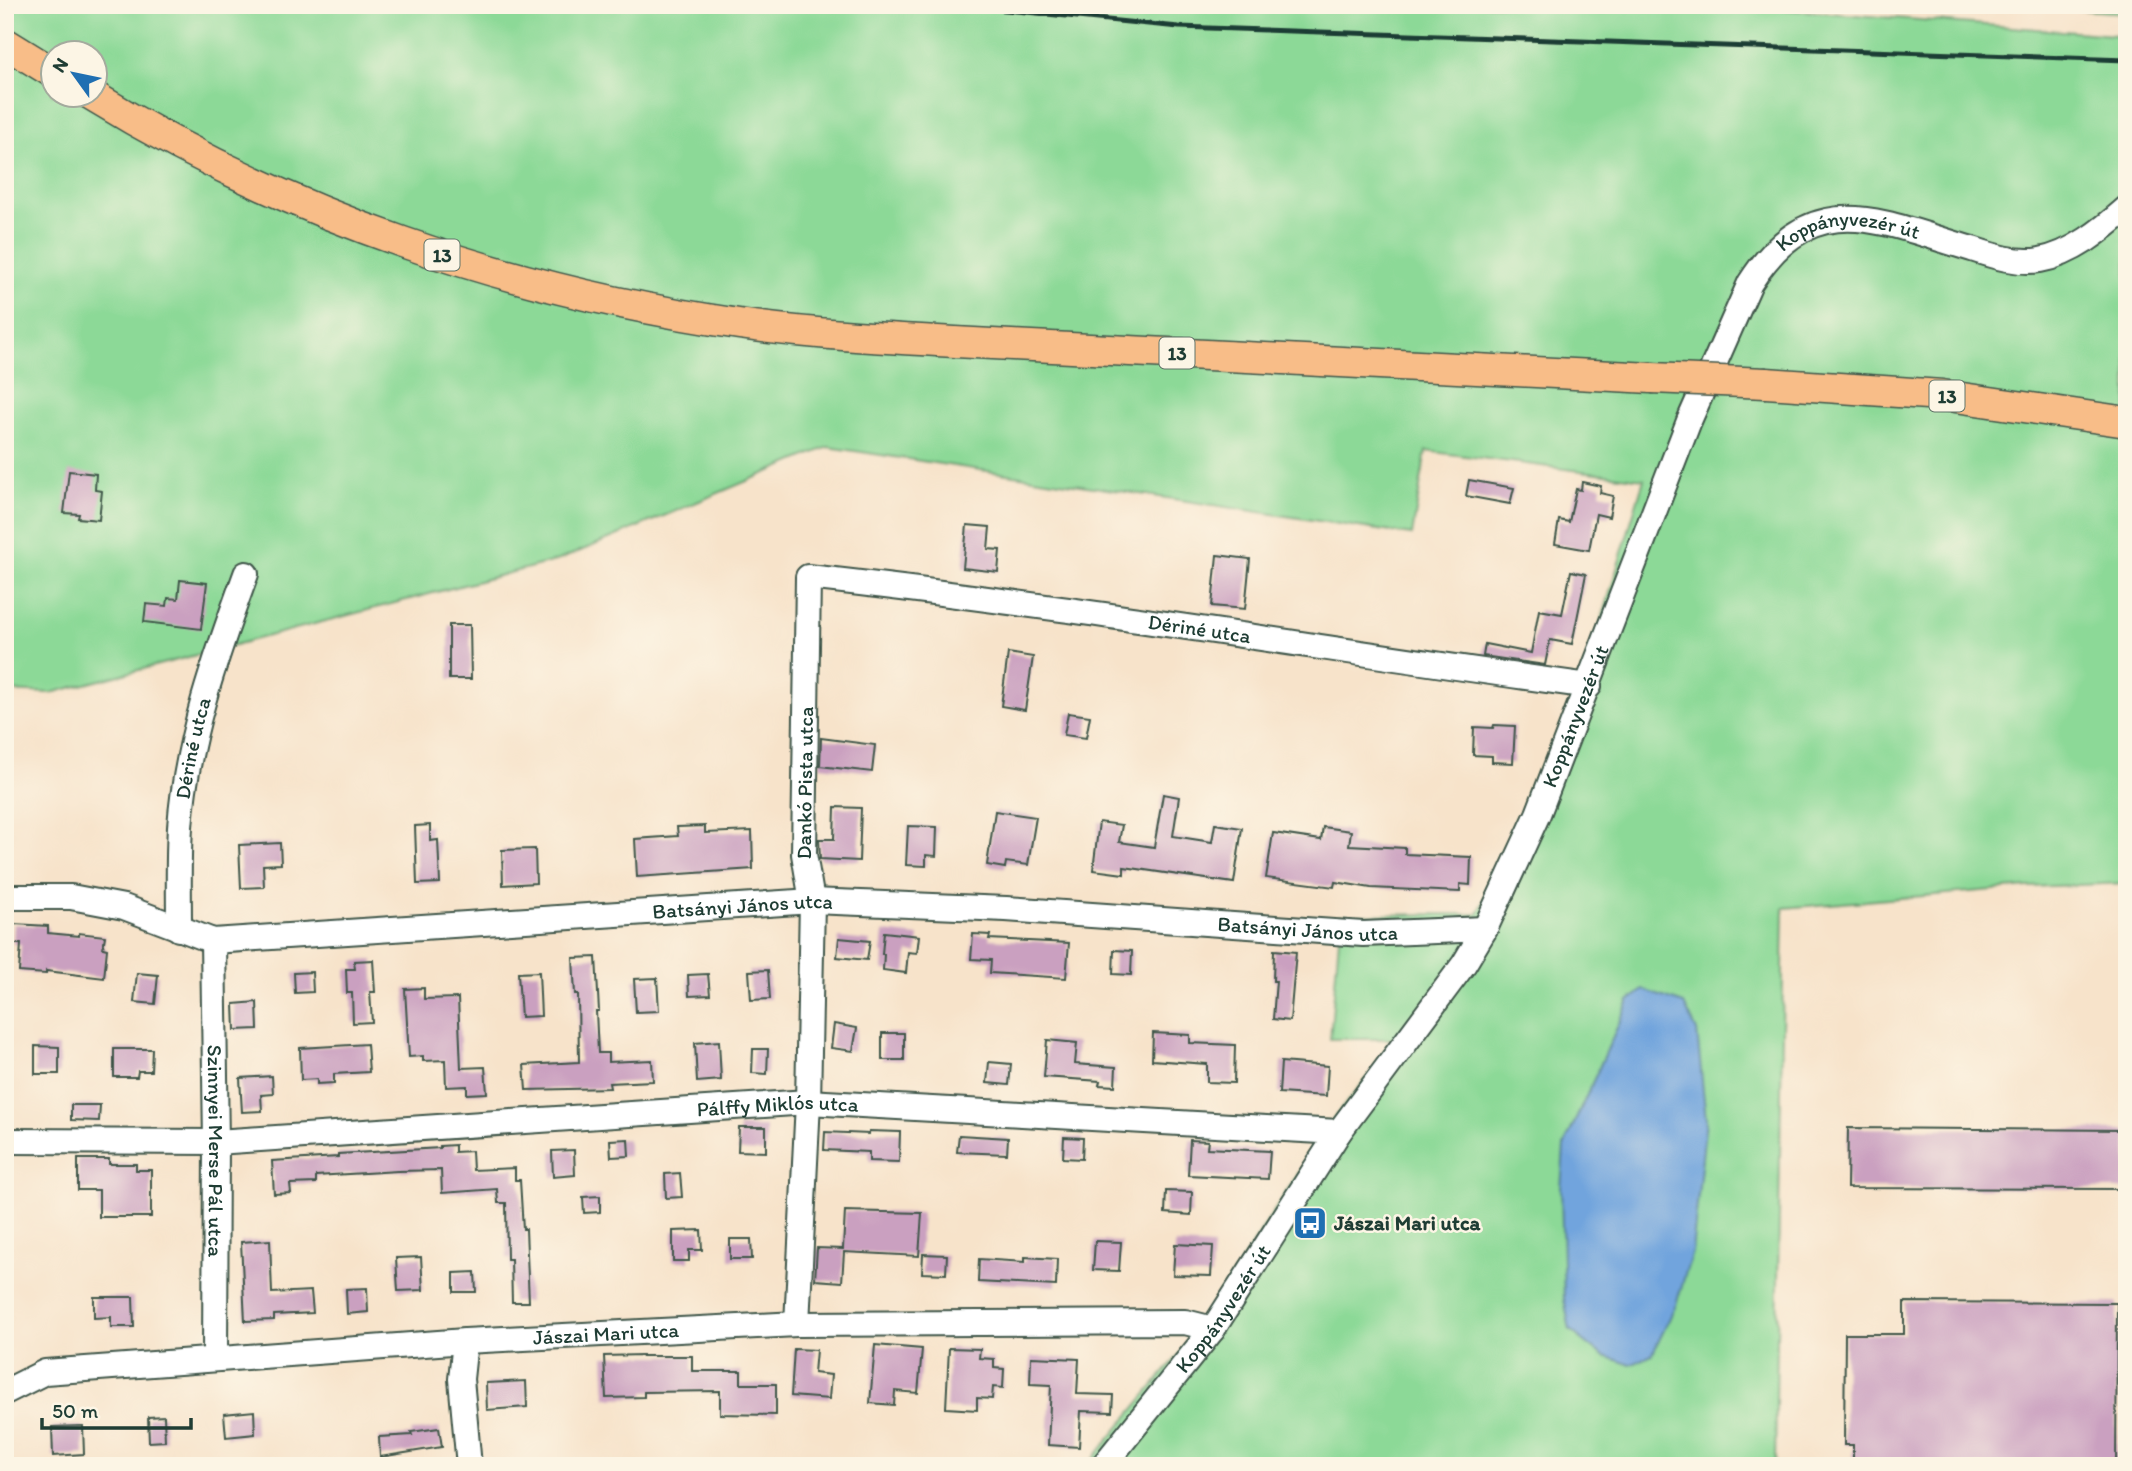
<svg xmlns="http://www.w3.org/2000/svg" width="2132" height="1471" font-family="Itim,sans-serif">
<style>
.green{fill:#8cd997;stroke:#568b66;stroke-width:2;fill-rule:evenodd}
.water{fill:#71a4dd;stroke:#487088;stroke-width:2}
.building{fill:#caa0c0}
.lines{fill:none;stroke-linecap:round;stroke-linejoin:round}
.minor-casing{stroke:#3f564a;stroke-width:28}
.major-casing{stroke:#3f564a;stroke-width:33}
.minor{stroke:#fff;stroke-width:24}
.major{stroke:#f8bd88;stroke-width:30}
.rail{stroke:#1f3d34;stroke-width:5}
.major-bridge-casing{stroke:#3f564a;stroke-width:33;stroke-linecap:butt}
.major-bridge{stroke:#f8bd88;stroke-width:30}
.labels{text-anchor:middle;stroke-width:5;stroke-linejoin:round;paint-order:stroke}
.shield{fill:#fcf5e5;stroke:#617469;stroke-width:2}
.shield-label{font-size:19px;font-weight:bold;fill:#1f3d34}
.street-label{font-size:21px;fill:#1f3d34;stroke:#fcf5e5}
.poi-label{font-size:21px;font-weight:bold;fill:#1f3d34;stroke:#fcf5e5;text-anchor:start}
</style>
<rect width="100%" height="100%" fill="#fcf5e5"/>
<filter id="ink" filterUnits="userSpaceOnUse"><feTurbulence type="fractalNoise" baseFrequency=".0143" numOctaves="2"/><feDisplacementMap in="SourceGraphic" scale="14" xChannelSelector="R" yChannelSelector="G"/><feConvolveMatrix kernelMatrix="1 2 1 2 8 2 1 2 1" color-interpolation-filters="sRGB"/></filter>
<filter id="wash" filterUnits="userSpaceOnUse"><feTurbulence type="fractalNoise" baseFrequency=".00686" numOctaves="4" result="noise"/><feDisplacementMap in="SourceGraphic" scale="28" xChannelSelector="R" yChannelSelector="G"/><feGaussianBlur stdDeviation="1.57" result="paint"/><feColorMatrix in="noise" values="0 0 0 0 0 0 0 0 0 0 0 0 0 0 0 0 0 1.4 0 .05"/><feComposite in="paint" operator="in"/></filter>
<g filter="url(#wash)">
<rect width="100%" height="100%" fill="#f7e3ca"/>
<g class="green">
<path d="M5,5H1725L2127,36V883L2028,887L1784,908L1775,1466H1087L1188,1344L1336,1115L1400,1039H1330L1341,915L1478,914L1517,826L1527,825L1575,709L1644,479L1426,451L1412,535L828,447L559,560L51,693L5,691ZM52,52H94V94H52Z"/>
<path d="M2010,5H2127V13Z"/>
</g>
<path class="water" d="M1643,990L1684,1004L1697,1031L1706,1120L1692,1252L1676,1305L1652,1355L1631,1365L1602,1355L1570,1330L1564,1299L1561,1189L1564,1146L1629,1001Z"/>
<g id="blocks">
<g class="building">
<path d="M69,471L96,474L95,490L102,491L99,520L78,518L79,514L64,513Z"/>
<path d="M1469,480L1514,488L1510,504L1466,496Z"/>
<path d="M1582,482L1601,486L1600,493L1613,496L1609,517L1596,514L1589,550L1555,544L1559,520L1569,522L1576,489L1581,490Z"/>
<path d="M967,525L990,527L988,549L1000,550L998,572L963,568Z"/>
<path d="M1217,555L1250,559L1245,609L1212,606Z"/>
<path d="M1571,571L1586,574L1572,644L1550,640L1545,665L1483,656L1485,644L1531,653L1539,610L1562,614Z"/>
<path d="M180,580L207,583L201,629L144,622L146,604L167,606L168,598L178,599Z"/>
<path d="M449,625H470L471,679H449Z"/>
<path d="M1008,653L1033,657L1025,710L1001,706Z"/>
<path d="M1068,713L1090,716L1086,738L1064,735Z"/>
<path d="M1494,725L1515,726L1513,763L1492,762V756L1473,755L1474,727L1493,728Z"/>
<path d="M821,738L875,745L872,772L820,766Z"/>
<path d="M1163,794L1179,797L1173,836L1212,842L1215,824L1242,828L1234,883L1124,867V874L1093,870L1099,822L1122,825L1119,842L1154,847Z"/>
<path d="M835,807L861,808L859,861L820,859L819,839H834Z"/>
<path d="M995,811L1036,817L1028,865L1006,862L1005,868L987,865Z"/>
<path d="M430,825V841L438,840L440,883L417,884L415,826Z"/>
<path d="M705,826V833L752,831L753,869L637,877L635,839L678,836L677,827Z"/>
<path d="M908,826L937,827L936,856L926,855V866L906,865Z"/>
<path d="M1323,827L1351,831L1349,845L1405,848V854L1471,857L1470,885L1460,884V892L1371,888L1335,882L1334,887L1266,878L1273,833L1321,840Z"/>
<path d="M280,843L281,864L263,865L264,887L241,888L239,845Z"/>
<path d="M535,849L536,883L503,885L502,850Z"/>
<path d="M14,924L48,926V933L79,936V933L105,936L103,948L107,949L104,978L46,971V974L19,972L21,944H13Z"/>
<path d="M884,932L919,936L917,953L908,952L906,973L883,970L884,954H882Z"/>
<path d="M973,934L990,935L989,939L1069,943L1066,978L990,973L991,960L971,959Z"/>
<path d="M839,938L870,941L867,960L837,957Z"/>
<path d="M1114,950L1132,951L1131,975L1113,974Z"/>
<path d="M1274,950L1296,952L1290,1021L1273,1019L1276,981H1273Z"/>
<path d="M596,957L599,1011H596L598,1053H608V1062L652,1060L653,1081L609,1083L610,1088L526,1090L524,1065L579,1062L578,994H575L573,958Z"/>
<path d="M373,960L375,992H370L372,1022L353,1023L352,993H347L346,969H355L354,961Z"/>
<path d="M768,970L770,999L751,1000L749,971Z"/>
<path d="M312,972L313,992L295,993L294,973Z"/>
<path d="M539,972L541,1016L521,1017L518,973Z"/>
<path d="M137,973L158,975L155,1004L134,1002Z"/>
<path d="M708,974L710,995L689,996L688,975Z"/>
<path d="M657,978L659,1011L636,1012L634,979Z"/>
<path d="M424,988V999L458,998L461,1068L485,1067L487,1093L467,1094V1086L446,1087L445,1060L423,1061V1056L409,1057L405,989Z"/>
<path d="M257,1002L258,1029L235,1030L234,1004Z"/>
<path d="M834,1024L857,1028L853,1051L831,1048Z"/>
<rect x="882" y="1033" width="22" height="27"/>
<path d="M1153,1033L1190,1035V1043L1235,1045L1234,1083L1207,1082V1064L1152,1060Z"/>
<path d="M1047,1040L1077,1043L1075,1064L1116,1067L1115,1086L1099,1085L1100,1081L1044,1077Z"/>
<path d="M719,1041L721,1080L697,1082L695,1043Z"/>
<path d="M367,1044L369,1072L334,1074V1083L317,1084V1079L301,1080L300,1048Z"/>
<path d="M35,1046L59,1047V1074H35Z"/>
<path d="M114,1049H152L151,1071H138L137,1077H114Z"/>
<path d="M753,1049H768L767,1074L752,1073Z"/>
<path d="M989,1062L1011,1064L1009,1085L987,1083Z"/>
<path d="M1281,1062L1328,1066L1326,1096L1279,1093Z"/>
<path d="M272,1076L273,1094L261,1095L262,1111L242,1112L240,1078Z"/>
<path d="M71,1105H100L99,1121L71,1120Z"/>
<path d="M739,1127H766V1152L738,1151Z"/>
<path d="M1848,1128L2127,1130V1189L1847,1188Z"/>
<path d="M869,1131L900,1132L899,1162L869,1161V1152L824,1150L825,1132L869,1134Z"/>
<path d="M959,1135L1008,1138L1007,1154L957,1152Z"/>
<path d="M1064,1137L1083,1138L1082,1159L1063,1158Z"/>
<path d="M628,1139L629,1156L611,1157L610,1140Z"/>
<path d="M1190,1140L1208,1141L1207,1148L1270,1151L1268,1179L1188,1175Z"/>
<path d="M455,1145V1152L472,1151L473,1170L515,1168V1180H520L523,1229H526L529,1302H512L511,1259H507L506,1203H498L497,1189L442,1193L441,1170L398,1171L316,1176V1183L290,1184L291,1193L274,1194L272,1161L338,1157V1154L440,1148V1146Z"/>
<path d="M574,1150L575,1175L553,1177L552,1151Z"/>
<path d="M78,1159H109V1164H136V1170H151V1217H99V1190H78Z"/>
<path d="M680,1173L682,1197L666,1198L665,1174Z"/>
<path d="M1166,1191L1192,1192L1191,1215L1165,1213Z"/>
<path d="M600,1196V1212L584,1213L583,1197Z"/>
<path d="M845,1211L922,1213L919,1256L844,1252L842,1282L815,1280L817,1248L843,1249Z"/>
<path d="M701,1230L702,1250H689V1261H673V1231Z"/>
<path d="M730,1239H751L752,1259H730Z"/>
<path d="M270,1240L272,1293L311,1291L313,1313L274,1315V1320L245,1321L241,1242Z"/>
<path d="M1095,1241L1121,1242L1119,1271L1093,1270Z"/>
<path d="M1175,1244L1213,1246L1211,1276L1173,1275Z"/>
<path d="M923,1254L947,1255L946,1274L922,1273Z"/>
<path d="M421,1257L423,1290L398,1291L396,1258Z"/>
<path d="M1025,1257L1057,1259L1056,1286L978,1282L979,1259L1025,1262Z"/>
<path d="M475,1272L476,1292H454V1273Z"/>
<path d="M367,1288L368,1312L347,1314L346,1289Z"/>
<path d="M94,1297H133L134,1327H111V1317L94,1318Z"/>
<path d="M1904,1302L2117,1303L2116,1466H1853V1445H1844L1845,1334H1904Z"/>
<path d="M875,1345L922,1349L918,1393L895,1391L894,1405L870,1403Z"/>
<path d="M949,1348L980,1349L979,1358L994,1359V1368L1004,1369L1003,1388L993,1387L992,1399L977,1398V1410L946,1408Z"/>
<path d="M794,1349L816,1350L814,1373L831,1375L829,1399L791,1396Z"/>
<path d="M642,1355V1356H692V1371H741V1384H776V1415L720,1414V1391L644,1392V1397L606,1398L604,1356Z"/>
<path d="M1031,1357L1079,1359L1077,1394L1113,1395L1112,1412L1081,1411L1079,1447L1048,1445L1051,1385L1030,1384Z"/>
<path d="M526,1381L527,1407L487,1410L486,1383Z"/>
<path d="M254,1411L255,1434L226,1437L224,1414Z"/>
<path d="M164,1416L165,1441L149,1442L148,1417Z"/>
<path d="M83,1426L84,1454L53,1456L52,1427Z"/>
<path d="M439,1428L442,1447L380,1457L379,1437L412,1435L411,1432Z"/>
</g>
</g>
</g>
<g filter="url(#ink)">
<use href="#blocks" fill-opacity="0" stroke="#3f564a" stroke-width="2"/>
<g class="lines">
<g class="minor-casing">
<g id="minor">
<path id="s1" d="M5,897H71L124,907L213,941L812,901L1006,909L1363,934L1485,929"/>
<path id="s2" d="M179,929C179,895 178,861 180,827C186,740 216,656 246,574"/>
<path id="s3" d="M213,941L216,1142L215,1359"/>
<path id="s4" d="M5,1141L216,1142L808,1102L1339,1132"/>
<path id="s5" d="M797,1324L808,1102L812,901L804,854L808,577C1069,606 1329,650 1589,686"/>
<path d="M465,1341L461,1379L469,1466"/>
<path id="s6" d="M5,1392L45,1372L465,1341L797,1324L1185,1322L1213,1329"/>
<path id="s7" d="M1103,1466L1213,1329L1339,1132L1464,964L1485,929L1538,814L1689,421L1750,283C1813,184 1880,222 1972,249C1993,256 2018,264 2040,260C2073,254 2103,229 2127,208"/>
</g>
</g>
<g class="major-casing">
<g id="major">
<path d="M5,43L52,72"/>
<path d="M90,94C286,215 511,291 739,324C810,334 882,338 955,342L1652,378"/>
<path d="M1766,383L1942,395L2127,422"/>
</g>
</g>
<use href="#minor" class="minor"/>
<use href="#major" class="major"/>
<path class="rail" d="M953,5L1179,27L2127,60"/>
<g class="major-bridge-casing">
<path id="major-bridge" d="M1652,378L1766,383"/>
</g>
<use href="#major-bridge" class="major-bridge"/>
</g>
</g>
<defs>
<g id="bus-square" transform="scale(1.75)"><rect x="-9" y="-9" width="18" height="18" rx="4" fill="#1f6fb2" stroke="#fcf5e5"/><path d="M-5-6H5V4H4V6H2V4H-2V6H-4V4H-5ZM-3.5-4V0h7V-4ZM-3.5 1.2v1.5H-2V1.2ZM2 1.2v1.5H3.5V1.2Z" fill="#fff"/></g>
</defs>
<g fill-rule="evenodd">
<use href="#bus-square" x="1310" y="1223"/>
</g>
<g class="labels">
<g class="shield">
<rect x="424.5" y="239.5" width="35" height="31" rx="5"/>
<rect x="1159.5" y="337.5" width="35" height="31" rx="5"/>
<rect x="1929.5" y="380.5" width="35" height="31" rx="5"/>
</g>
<g class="shield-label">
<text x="442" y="262">13</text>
<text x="1177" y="360">13</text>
<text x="1947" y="403">13</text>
</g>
<g class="street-label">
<text dy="7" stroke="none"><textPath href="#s7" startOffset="1479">Koppányvezér út</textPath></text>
<text dy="7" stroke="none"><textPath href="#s5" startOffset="1143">Dériné utca</textPath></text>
<text dy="7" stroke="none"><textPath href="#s7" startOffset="891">Koppányvezér út</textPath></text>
<text dy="7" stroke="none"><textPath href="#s2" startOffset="182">Dériné utca</textPath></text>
<text dy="7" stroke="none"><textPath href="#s5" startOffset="542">Dankó Pista utca</textPath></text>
<text dy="7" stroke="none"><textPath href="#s1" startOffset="746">Batsányi János utca</textPath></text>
<text dy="7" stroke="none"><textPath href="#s1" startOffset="1312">Batsányi János utca</textPath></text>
<text dy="7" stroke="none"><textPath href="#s4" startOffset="774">Pálffy Miklós utca</textPath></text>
<text dy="7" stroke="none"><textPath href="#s3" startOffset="210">Szinnyei Merse Pál utca</textPath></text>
<text dy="7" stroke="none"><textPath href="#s7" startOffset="198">Koppányvezér út</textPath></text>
<text dy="7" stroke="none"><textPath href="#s6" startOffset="607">Jászai Mari utca</textPath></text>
</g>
<g class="poi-label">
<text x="1334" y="1230">Jászai Mari utca</text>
</g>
</g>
<rect width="2132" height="1471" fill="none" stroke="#fcf5e5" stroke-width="28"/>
<g transform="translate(74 74) rotate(303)"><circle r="33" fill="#fcf5e5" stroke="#a4ab9e" stroke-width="2"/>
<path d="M0-5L12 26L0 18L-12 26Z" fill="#1f6fb2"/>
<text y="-10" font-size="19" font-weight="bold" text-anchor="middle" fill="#1f3d34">N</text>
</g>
<path d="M42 1418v10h149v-10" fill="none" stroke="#1f3d34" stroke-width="3.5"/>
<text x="52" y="1418" font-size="21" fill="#1f3d34" stroke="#fcf5e5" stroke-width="5" paint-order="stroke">50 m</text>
</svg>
